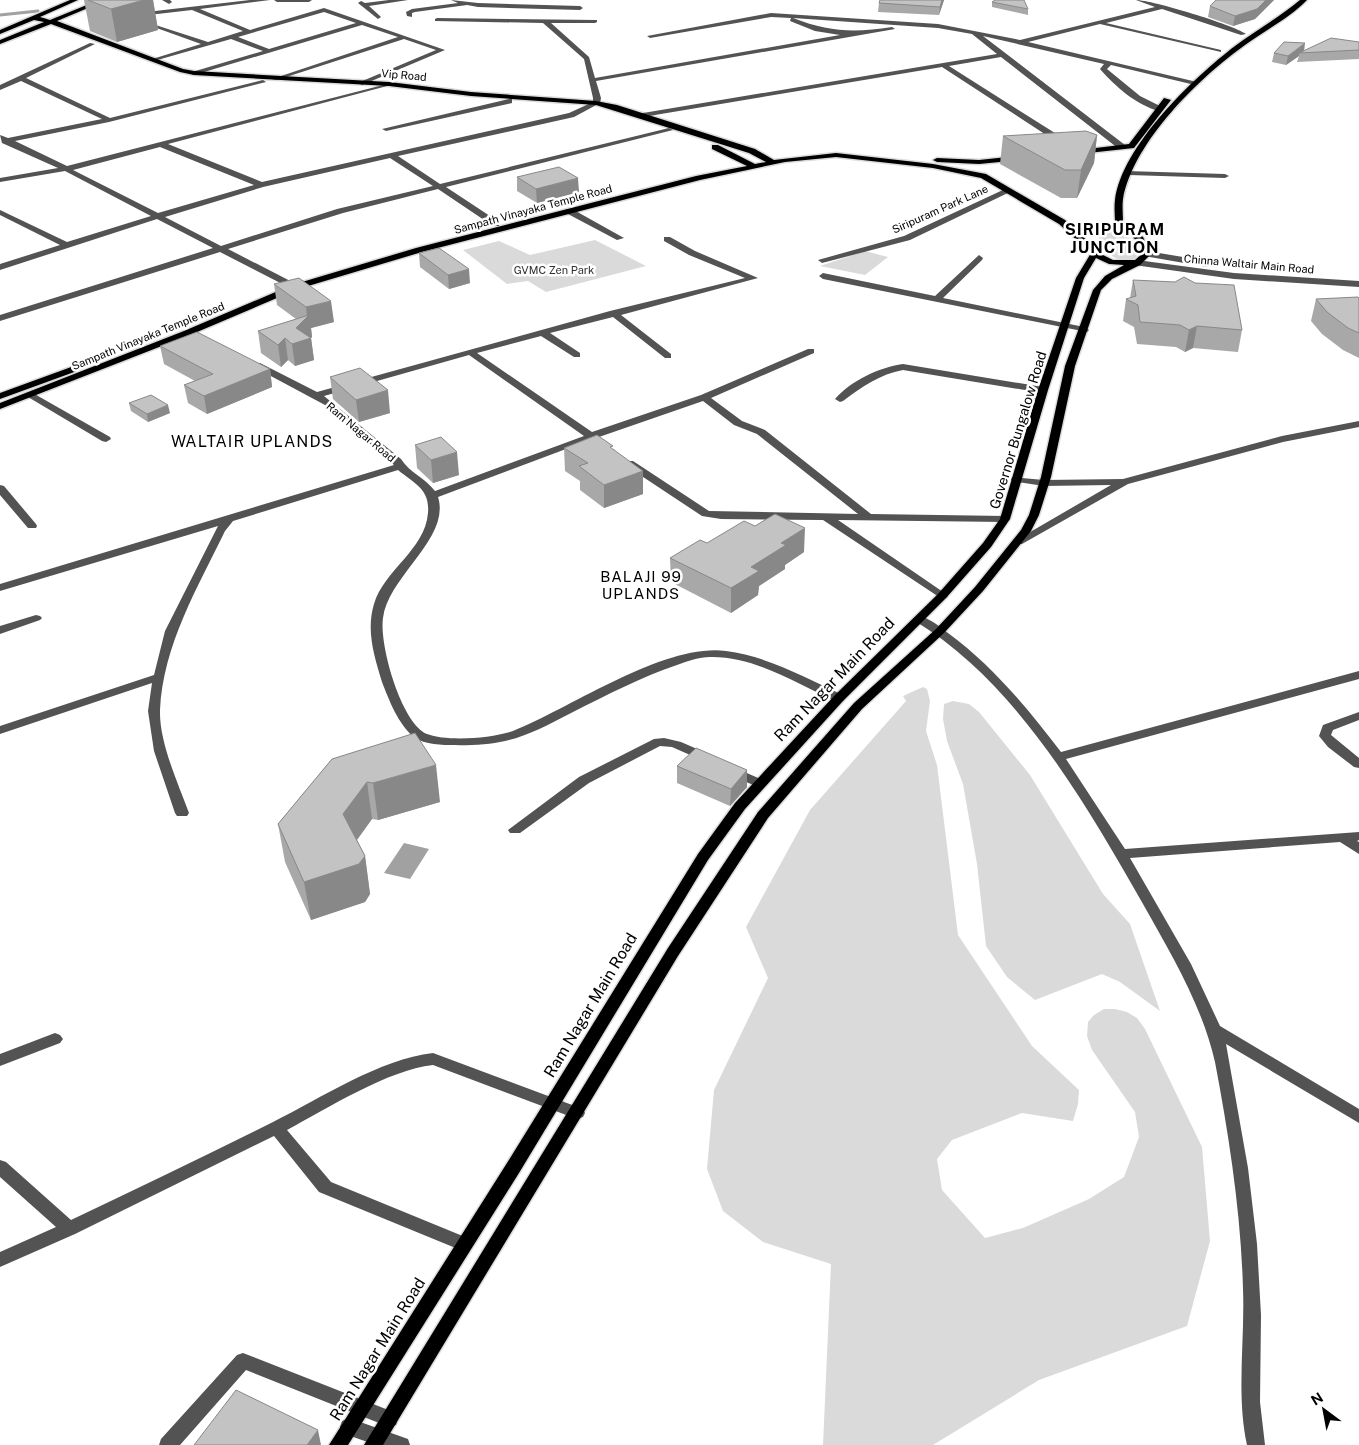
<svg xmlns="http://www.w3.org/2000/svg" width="1359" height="1445" font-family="'Public Sans',sans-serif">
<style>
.green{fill:#dadada}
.water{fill:#a1a1a1}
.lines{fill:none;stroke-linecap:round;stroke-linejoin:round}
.stream{stroke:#a1a1a1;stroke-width:3}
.major-casing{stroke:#dbdbdb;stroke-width:3}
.minor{fill:#535353;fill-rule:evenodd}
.major{fill:#000;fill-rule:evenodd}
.wall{fill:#a8a8a8}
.shaded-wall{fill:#888}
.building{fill:#c3c3c3;stroke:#888}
.labels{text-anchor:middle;stroke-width:5;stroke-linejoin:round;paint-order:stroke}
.far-street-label{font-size:11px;fill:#000;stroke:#fff}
.far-park-label{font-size:11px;fill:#313131;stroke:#fff}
.street-label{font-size:14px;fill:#000;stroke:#fff}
.neighbourhood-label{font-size:15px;letter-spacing:1px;fill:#000;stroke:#fff}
.far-district-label{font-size:16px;font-weight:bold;letter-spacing:1px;fill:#000;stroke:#fff}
.quarter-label{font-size:16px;letter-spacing:1px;fill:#000;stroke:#fff}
.near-street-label{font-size:16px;fill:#000;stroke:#fff}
</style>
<rect width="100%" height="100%" fill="#fff"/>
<g class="green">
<path d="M1110,229C1125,231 1141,242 1136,258C1119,265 1104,254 1099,238L1101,233Z"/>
<path d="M595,240L646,266L546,292L528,281L507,284L463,250L499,241L530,255Z"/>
<path d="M865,251L888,257L865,275L820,266Z"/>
<path d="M923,687L927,689L930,701L926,731L937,765L958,935L1032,1046L1079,1090L1078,1104L1073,1121L1022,1113L952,1140L937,1159L942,1190L985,1238L1023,1228L1089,1199L1124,1177L1139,1137L1135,1112L1092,1050L1087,1036L1088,1022L1094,1015L1104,1009H1115L1127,1012L1137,1018L1145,1029L1202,1147L1210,1241L1187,1326L1039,1380L933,1445H823L831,1264L763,1242L723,1211L707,1169L714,1090L768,978L746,927L810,810L906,701L903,696Z"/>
<path d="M953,701L969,704L979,712L1030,775L1103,894L1130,924L1160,1011L1120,982L1102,974L1035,1000L1007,977L986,946L977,864L963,784L947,741L943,719L944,704Z"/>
</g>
<path class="water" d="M404,843L429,849L410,879L384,873Z"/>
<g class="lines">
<path class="stream" d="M0,15L38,11"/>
<g class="major-casing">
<g id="major">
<path d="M70,0H78L40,17L50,20L99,0H107L57,21L183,69L194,71L389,82L471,92L596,101L617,105L755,149L774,160L836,153L933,164L986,174L1065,220L1103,255L1113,260H1135L1143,253C1139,237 1126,234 1115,223C1115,216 1114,207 1115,200C1122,146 1193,78 1235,46C1256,30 1280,17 1300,0H1307C1290,18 1265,30 1245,45C1199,78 1134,141 1123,199C1122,206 1123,215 1123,222L1143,237L1151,254L1140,265L1112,279L1101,290L1075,366L1051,477L1039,515L1031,531L983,591L944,633L862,709L768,818L678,956L383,1445H364L668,948L758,812L854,703L936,629L975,587L1021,530L1029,515L1041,477L1065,366L1093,290L1105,276L1124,265L1109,264L1096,258L1084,278L1048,390L1010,519L991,547L946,598L843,701L745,809L708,860L519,1173L348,1445H329L507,1163L698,854L735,803L835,695L938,594L983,543L1000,519L1038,390L1076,278L1091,253L1059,224L981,178L933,168L836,157L785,162L700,180L422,252L298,289L190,335L0,409V403L184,331L292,285L416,248L696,176L747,166L712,149V145H718L755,164L766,162L749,153L596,105L471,96L389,86L194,75L180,72L51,24L0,44V40L44,22L34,20L0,34V30Z"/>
<path d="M1164,98L1171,100L1134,148L1079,154L1075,152L1079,150L1129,144Z"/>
<path d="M1017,156L1021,158L1020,160L979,164L937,162L933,160L937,158L979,160Z"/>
<path d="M74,366L77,367V371L0,399V393Z"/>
</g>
</g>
<g class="minor">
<path d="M162,0H170L172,2L169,4Z"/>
<path d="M250,0H270L200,9L250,30L324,8L445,50L362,85L360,84V82L436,50L404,39L277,80L272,79L398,37L362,25L194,75L192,74V72L263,51L231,39L154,61L149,60L201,44L140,22V20L208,42L243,31L192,10L140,16L138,15V13ZM324,12L356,23L269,49L238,37Z"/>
<path d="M274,0H312L309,2H277Z"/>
<path d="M389,0H408L369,6L380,16L381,17L378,19L358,3L361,1L365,3Z"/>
<path d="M451,0L478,3L580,6L583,8L580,10L478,7L467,5L415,12L412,13V17L407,16L406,12L412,9L458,3Z"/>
<path d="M1136,0C1152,0 1234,25 1246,34L1241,35L1162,9L1106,23L1221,50V52L1100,24L1028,42L1197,82V84L1195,85L1111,65L1107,69L1140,96L1162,107L1163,109L1159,111C1136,105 1115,86 1100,69L1104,64L983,36L1125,145V149H1119L1001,57L949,66L1066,140V144H1060L942,67L643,117L639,115L643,113L997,54L972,34L938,28L793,18C829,32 854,33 892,27L895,29L596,81L601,98L600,103L574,117L398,156L440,184L669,128L673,130L446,187L499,222V226H493L438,189L343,213L228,249L298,285V289H292L220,252L0,321V315L213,248L157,219L0,270V264L60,245L0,215V210L67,242L151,216L65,171L0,182V178L58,168L2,143L0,135L8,138L102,119L21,81L0,90V85L90,43L95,44L26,78L110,118L263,80L266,82L109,122L15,141L67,166L391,83V85L168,144L262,182L569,113L593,102V98L584,59L543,23L435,21V19L437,18L597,20V22L595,23H551L589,57L595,78L840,35L815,31L790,21L791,18L771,17L650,38L647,36L771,13L938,24L1020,40L1155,7ZM160,147L254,185L158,213L73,170ZM390,158L433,186L337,209L221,246L165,217L263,187Z"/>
<path d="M509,99H512V103L386,131L382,129Z"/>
<path d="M1126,171L1225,174L1229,176L1225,178L1129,175L1125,173Z"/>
<path d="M1005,189L1012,191L910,240L822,263L818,260L904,236Z"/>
<path d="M566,209H572L624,238L617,240L566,213Z"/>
<path d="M664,237H670L695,251L758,278L621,315L671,354V358H665L613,317L550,333L580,353V357H574L541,336L477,353L592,432L701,395L808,349H814V353L711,398L742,421L765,430L871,514L1005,516L1010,519L1005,522L838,520L946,594L948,596L946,598L942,599L823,520L721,519L702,516L625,465L624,463L625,461H633L709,511L858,514L757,434L734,425L703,401L599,437L608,443V447H600L590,440L438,497C451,538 388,576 383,618C379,644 401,723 427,734C448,742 493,738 513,731C571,708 664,643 726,651C767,656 806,678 843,695L845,698L843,701H835C796,683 754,656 710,657C699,657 688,661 677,665C641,677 607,695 573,712C529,735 506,747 455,745C442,745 425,745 414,737C398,724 389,700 382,682C374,656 366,630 374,604C384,570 425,550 428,513C430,489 415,484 398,470L233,521L225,531C198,587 163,645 160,710C159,742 178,783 189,813L187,816H177L175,813L154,751L148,711L152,683L0,734V726L154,675L165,631L218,526L0,591V584L394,465L325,405L254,367V363H260L317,392L610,311L745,278L689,255L664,241ZM469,355L584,436L435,491C425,478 409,472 401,459L324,396Z"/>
<path d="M1147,251L1207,261L1211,264L1207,267L1144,256V252Z"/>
<path d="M979,255L983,258L982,260L943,298L1084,327L1089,330L1087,332L823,279L819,276L823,273L935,296Z"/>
<path d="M1137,260L1234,273L1359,281V287L1234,279L1134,265V261Z"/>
<path d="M903,364L1043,387L1048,390L1043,393L903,370C880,374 862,387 843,401L840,402L835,399C852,380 878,368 903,364Z"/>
<path d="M31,392L110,437L111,439L106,442L102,441L28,397V393Z"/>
<path d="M1359,421V427L1283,442L1128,484L1022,544H1014L1013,542L1111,485L1044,486L1012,481L1011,479L1012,477L1044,480L1123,479L1282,436Z"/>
<path d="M0,485L4,486L36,524L37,526L36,528H28L0,495Z"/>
<path d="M36,615L40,616L42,618L40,620L0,634V626Z"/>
<path d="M919,616C930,618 940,627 948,633C992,665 1028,709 1061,752L1359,671V679L1066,759L1125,849L1359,832V840L1357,841L1359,842V854L1340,842L1130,858L1191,964L1220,1026L1359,1109V1123L1226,1044L1248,1168L1257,1244L1261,1315L1260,1402L1265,1445H1247C1236,1394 1245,1341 1243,1289C1241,1213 1229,1136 1215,1062C1202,1005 1171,954 1143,904C1086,804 1016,682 915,621L913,619Z"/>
<path d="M1359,712V720L1333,730L1331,735L1359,758V768L1354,767L1328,747L1319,736L1323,725Z"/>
<path d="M664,738L681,742L711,755L712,758L706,762L672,747L660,746L589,783L520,833H510L508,830L579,777L654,739Z"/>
<path d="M733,767L765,781L767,784L760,788L728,774L727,771L728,768Z"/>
<path d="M55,1033L60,1035L63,1039L60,1043L0,1066V1054Z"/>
<path d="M433,1053L583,1109L585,1113L583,1117L577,1119L433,1065C388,1070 328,1108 287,1130L331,1182L470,1239L473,1244L470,1249L464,1251L458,1249L319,1192L274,1136L75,1234L0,1267V1252L56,1227L0,1177V1160L6,1162L71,1220C138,1188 206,1156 273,1122C321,1098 380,1059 433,1053Z"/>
<path d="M243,1353L396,1413L398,1419L396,1425L389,1427L246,1370L180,1445H159L161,1439L237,1355Z"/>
<path d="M349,1418L408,1439L410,1445H376L342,1433L340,1427L342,1421Z"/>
</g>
<use href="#major" class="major"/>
</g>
<g class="wall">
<path d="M84,0H153L158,30L117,42L90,31Z"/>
<path d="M944,0L939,15L878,12L879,3Z"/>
<path d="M1216,0H1274L1255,19L1233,26L1208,17L1210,6Z"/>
<path d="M992,2L1028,9V15L992,7Z"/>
<path d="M1359,42V59L1297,62L1299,56L1286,65L1272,62L1274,53L1304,51Z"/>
<path d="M1097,135L1094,163L1077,198H1061L1000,164L1003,136Z"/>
<path d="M517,177L579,192L537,203L517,191Z"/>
<path d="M419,253L470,283L449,289L420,267Z"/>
<path d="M1133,280L1242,330L1238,352L1193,348L1185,352L1176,347L1137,344L1134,327L1123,321L1126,299L1130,298Z"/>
<path d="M274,284L334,322L311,328L312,337L311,338L314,360L295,366L288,360L281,367L261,353L258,331L296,319L277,305Z"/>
<path d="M1359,298V358L1343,350L1322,334L1311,321L1316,299Z"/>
<path d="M160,346L270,369L272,387L207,414L188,403L184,385L195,381L164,364Z"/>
<path d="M330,377L390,413L359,422L333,399Z"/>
<path d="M129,403L170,413L148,422L131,411Z"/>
<path d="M415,445L459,475L433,483L417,468Z"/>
<path d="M564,448L614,449L643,494L604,508L580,490V481L565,471Z"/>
<path d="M707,543L804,552L785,565V569L759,586L758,595L731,613L671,582L670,558Z"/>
<path d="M332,759L440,802L378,820L372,819L357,840L365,856L370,894L365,902L311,920L285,862L278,824Z"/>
<path d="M677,766L747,770V787L730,806L677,783Z"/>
</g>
<g class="shaded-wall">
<path d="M144,0H153L158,30L117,42L111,9Z"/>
<path d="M942,0H944L939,15L940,7Z"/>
<path d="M1266,0H1274L1255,19L1233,26L1235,16Z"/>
<path d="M1305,43L1304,52L1299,53V56L1286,65L1288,56Z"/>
<path d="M1097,135L1094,163L1077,198L1081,170Z"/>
<path d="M578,178L579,192L537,203L536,189Z"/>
<path d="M469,269L470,283L449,289L448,275Z"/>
<path d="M331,301L334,322L311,328L312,337L311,338L314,360L295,366L292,344L296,328L307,317L306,307Z"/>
<path d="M1197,326L1193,348L1185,352L1189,330Z"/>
<path d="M285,338L288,360L281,367L278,345Z"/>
<path d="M270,369L272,387L207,414L204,396Z"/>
<path d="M388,390L390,413L359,422L356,400Z"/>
<path d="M168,405L170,413L148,422L147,414Z"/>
<path d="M457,452L459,475L433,483L431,460Z"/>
<path d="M643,471V494L604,508V485Z"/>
<path d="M805,528L804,552L785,565V569L759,586L758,595L731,613V588L751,567L781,543Z"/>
<path d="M436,765L440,802L378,820L373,783Z"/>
<path d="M747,770V787L730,806L731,789Z"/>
<path d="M367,782L372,819L348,852L343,814Z"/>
<path d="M365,856L370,894L365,902L311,920L304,882Z"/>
<path d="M318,1430L321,1445H307Z"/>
</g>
<g class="building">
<path d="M88,0H144L111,9Z"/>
<path d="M880,0H942L940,7L879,3Z"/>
<path d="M995,0H1024L1028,9L992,2Z"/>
<path d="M1216,0H1266L1257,9L1235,16L1210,6Z"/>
<path d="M1331,38L1359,42V50L1299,53Z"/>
<path d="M1284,42L1305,43L1288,56L1274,53Z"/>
<path d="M1086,131L1097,135L1081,170H1065L1003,136Z"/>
<path d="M559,167L578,178L536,189L517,177Z"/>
<path d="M439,248L469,269L448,275L419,253Z"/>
<path d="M1184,277L1195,283L1234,285L1242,330L1197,326L1189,330L1180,325L1140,322L1138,305L1126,299L1136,296L1133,280L1175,282Z"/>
<path d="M299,278L331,301L306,307L274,284Z"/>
<path d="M1358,297L1359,298V333L1348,328L1327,312L1316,299Z"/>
<path d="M309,315L296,328L311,338L292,344L285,338L278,345L258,331Z"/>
<path d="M197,332L270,369L204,396L184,385L213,374L160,346Z"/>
<path d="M360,368L388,390L356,400L330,377Z"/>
<path d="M151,395L168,405L147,414L129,403Z"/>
<path d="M597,435L613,446L610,447L643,471L604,485L579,466L588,463L564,448Z"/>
<path d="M441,437L457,452L431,460L415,445Z"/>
<path d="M775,514L805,528L781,543L786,545L751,567L759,571L731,588L670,558L700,540L707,543L744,521L755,526Z"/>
<path d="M415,733L436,765L373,783L367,782L343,814L365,856L359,864L304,882L278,824L332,759Z"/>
<path d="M696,748L747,770L731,789L677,766Z"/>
<path d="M236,1390L318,1430L307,1445H194Z"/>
</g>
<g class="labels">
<g class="far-street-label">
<text transform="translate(404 75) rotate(5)" y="4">Vip Road</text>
<text transform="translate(533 209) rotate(-15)" y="4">Sampath Vinayaka Temple Road</text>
<text transform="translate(940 209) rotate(-24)" y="4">Siripuram Park Lane</text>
<text transform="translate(1249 264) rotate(5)" y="4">Chinna Waltair Main Road</text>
<text transform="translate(148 336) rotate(-22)" y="4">Sampath Vinayaka Temple Road</text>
<text transform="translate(361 432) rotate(40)" y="4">Ram Nagar Road</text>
</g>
<g class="far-park-label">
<text x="554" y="274">GVMC Zen Park</text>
</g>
<g class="street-label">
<text transform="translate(1018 430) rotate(-73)" y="5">Governor Bungalow Road</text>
</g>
<g class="neighbourhood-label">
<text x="641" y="582">BALAJI 99<tspan x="641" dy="17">UPLANDS</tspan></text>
</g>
<g class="far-district-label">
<text x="1115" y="235">SIRIPURAM<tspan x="1115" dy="18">JUNCTION</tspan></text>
</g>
<g class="quarter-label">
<text x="252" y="447">WALTAIR UPLANDS</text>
</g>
<g class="near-street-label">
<text transform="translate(834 679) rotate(-46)" y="6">Ram Nagar Main Road</text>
<text transform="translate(590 1005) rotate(-59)" y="6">Ram Nagar Main Road</text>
<text transform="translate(377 1349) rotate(-58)" y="6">Ram Nagar Main Road</text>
</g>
</g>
<g transform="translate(1324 1410) rotate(328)" stroke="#ffffff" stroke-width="4" paint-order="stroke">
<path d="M0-4L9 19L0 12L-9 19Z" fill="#000000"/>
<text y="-8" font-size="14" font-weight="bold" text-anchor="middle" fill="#000000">N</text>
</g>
</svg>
